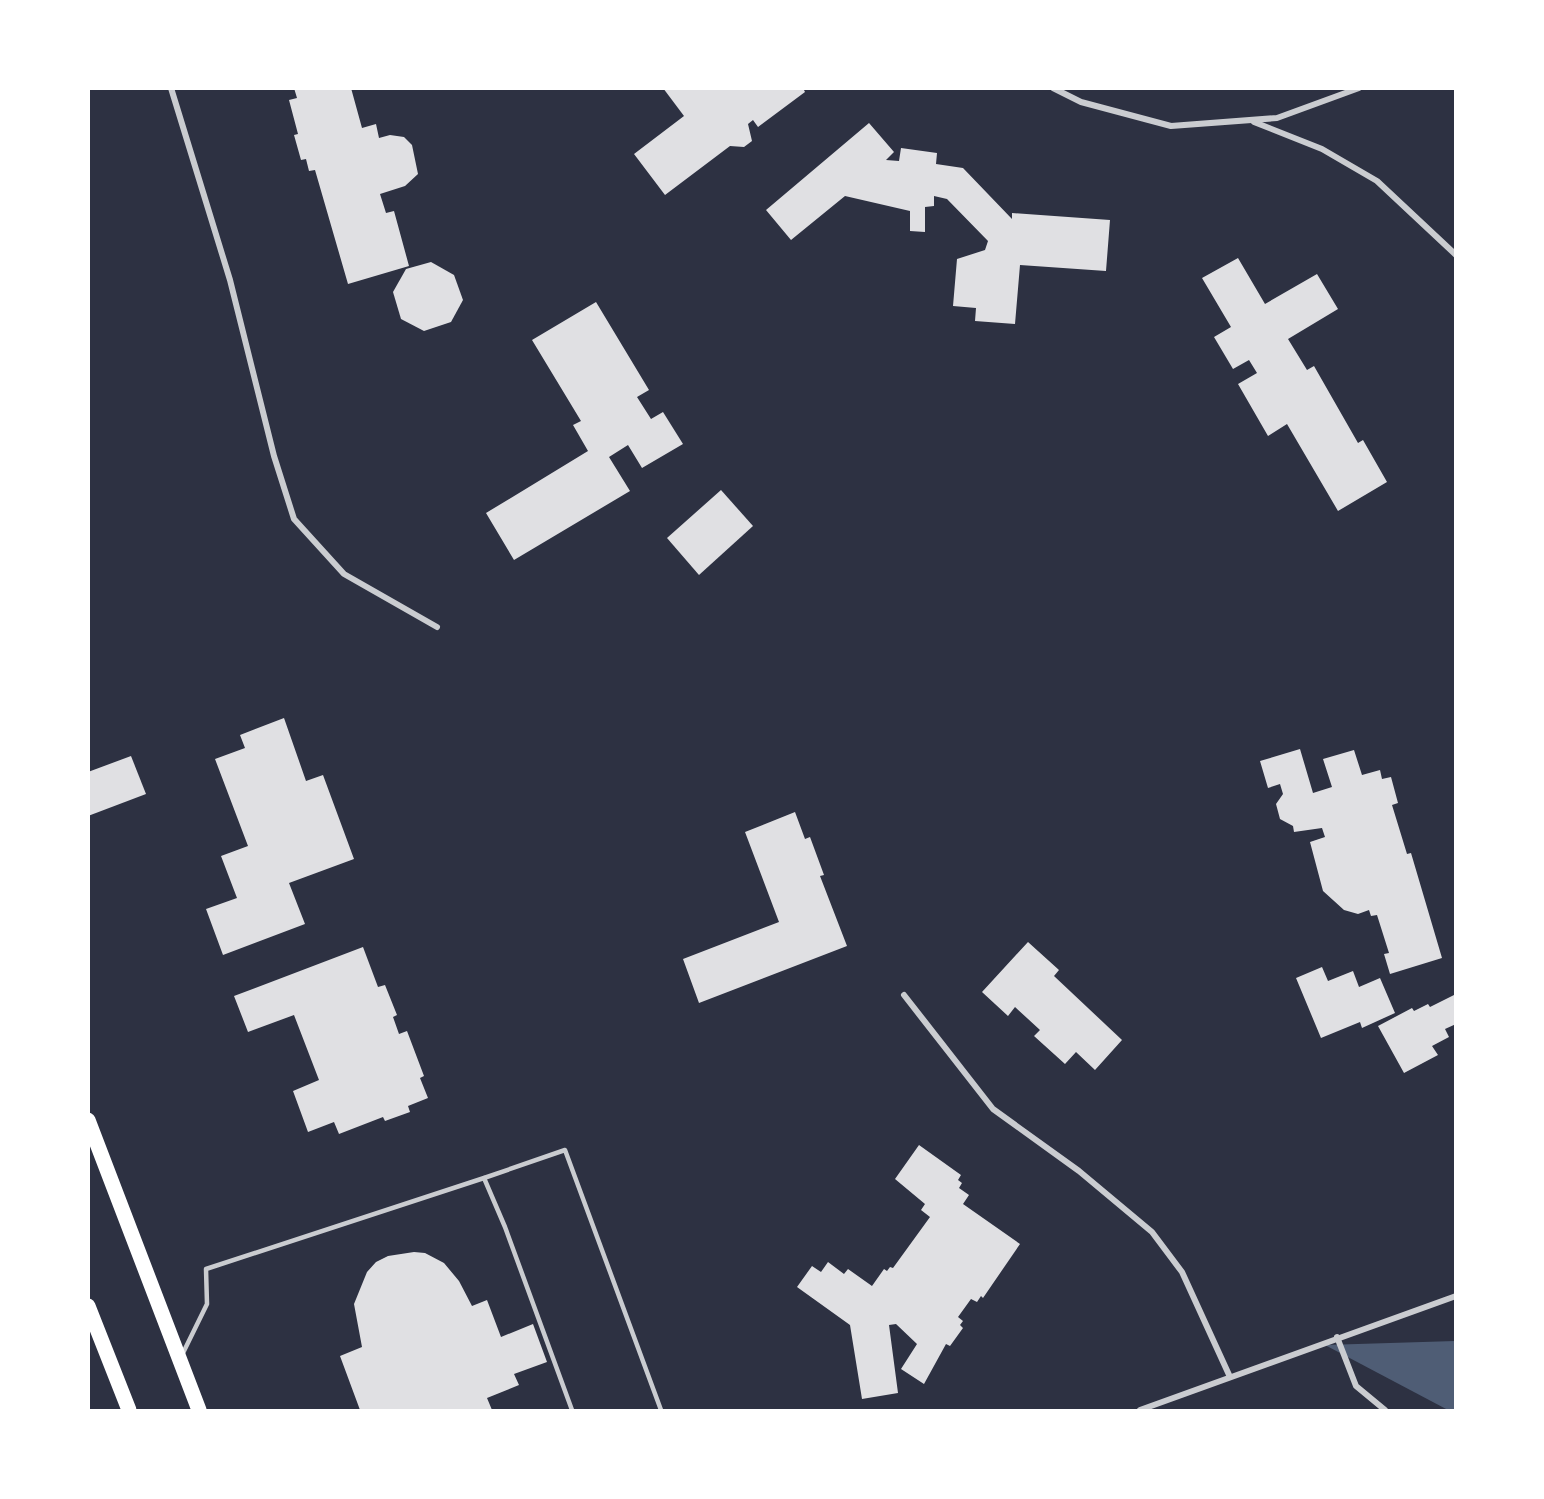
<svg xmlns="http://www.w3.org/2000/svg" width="1544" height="1499" font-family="'Alegreya Sans',sans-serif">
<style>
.water{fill:#4f5d75}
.building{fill:#e0e0e3}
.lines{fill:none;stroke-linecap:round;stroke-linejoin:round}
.service{stroke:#caccd0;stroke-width:4.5}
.minor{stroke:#caccd0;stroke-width:6}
.primary{stroke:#fff;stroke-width:15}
</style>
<rect width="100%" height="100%" fill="#2d3142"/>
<path class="water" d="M1455,1341V1410H1448L1325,1345Z"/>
<g class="building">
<path d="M294,88H351L362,128L376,124L379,138L390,135L404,137L412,145L418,174L405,186L380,194L386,213L394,211L409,266L348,284L315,170L309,171L306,159L301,160L294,135L298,134L289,100L297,98Z"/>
<path d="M663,88H803L805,92L758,127L753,120L748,124L752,141L744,147L730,146L665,195L634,154L684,116Z"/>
<path d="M869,123L894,152L886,160L899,161L901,148L937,153L936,164L963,168L1012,219V213L1110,220L1106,271L1020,265L1015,324L975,321L976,308L953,306L957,259L985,250L988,241L947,199L934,196V206L925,207V232L910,231V211L845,196L791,240L766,210Z"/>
<path d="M1238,258L1265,304L1317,274L1338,309L1288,339L1307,370L1314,366L1358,443L1363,440L1387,482L1338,511L1287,424L1268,436L1238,384L1257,373L1249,360L1233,369L1214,337L1231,327L1202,278Z"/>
<path d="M431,262L454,275L463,300L451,322L424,331L401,319L393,292L406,269Z"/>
<path d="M596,302L649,390L637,397L651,419L663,412L683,444L642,468L628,445L609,457L630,491L514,560L486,513L588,451L573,425L581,421L532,340Z"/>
<path d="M721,490L753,526L699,575L667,538Z"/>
<path d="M284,718L306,781L323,775L354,859L289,883L305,924L223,955L206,909L237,898L221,856L248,846L215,759L245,748L240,735Z"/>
<path d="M1300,749L1313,793L1332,787L1323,759L1354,750L1362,775L1380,770L1382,779L1391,777L1398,803L1392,805L1407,854L1411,853L1442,958L1390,974L1384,954L1389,953L1377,915L1371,916L1369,910L1358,914L1344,910L1323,891L1310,842L1325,837L1322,828L1294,832L1293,826L1280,819L1276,804L1283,794L1280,784L1268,788L1260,761Z"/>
<path d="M131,756L146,794L88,816V772Z"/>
<path d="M795,812L805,839L810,837L824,875L820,876L847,946L699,1003L683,959L779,922L745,832Z"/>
<path d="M1028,942L1059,970L1054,976L1122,1040L1095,1070L1076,1052L1065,1064L1034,1036L1040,1030L1015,1007L1008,1016L982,992Z"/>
<path d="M363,947L378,987L385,985L397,1015L393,1017L399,1034L407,1031L424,1076L420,1078L428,1098L408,1106L410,1112L385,1121L383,1117L339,1134L334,1122L308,1132L293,1091L319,1080L294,1015L248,1032L234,996Z"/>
<path d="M1322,967L1328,981L1353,971L1359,987L1380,978L1395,1013L1362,1028L1360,1022L1321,1038L1296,978Z"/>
<path d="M1456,994V1024L1445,1029L1449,1037L1432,1046L1438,1055L1404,1073L1378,1026L1412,1008L1414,1011L1428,1004L1430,1007Z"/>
<path d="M919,1145L961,1175L958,1180L962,1183L959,1188L969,1195L963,1204L1020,1244L983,1298L981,1296L977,1302L971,1299L958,1317L963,1321L960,1325L963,1328L950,1346L946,1344L924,1384L901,1369L917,1344L896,1324L889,1325L898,1393L862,1399L850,1325L797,1287L812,1266L821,1272L828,1262L844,1274L848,1269L872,1286L884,1269L887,1271L890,1267L893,1268L930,1217L921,1210L925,1204L895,1179Z"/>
<path d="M414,1252L425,1253L444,1263L459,1281L472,1306L487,1300L501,1337L533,1324L547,1362L514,1374L519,1385L487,1398L492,1410H360L340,1356L362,1347L354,1304L367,1272L376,1262L388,1256Z"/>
</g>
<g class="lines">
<g class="service">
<path d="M484,1178L505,1227L572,1410"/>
<path d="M182,1355L207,1304L206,1269L484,1178L565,1150L661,1410"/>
</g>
<g class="minor">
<path d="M171,88L230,280L274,456L294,519L344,574L437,627"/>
<path d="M1053,88L1081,102L1171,126L1277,118L1359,88"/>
<path d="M1254,122L1322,149L1377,181L1456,255"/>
<path d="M904,995L993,1109L1079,1171L1152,1232L1182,1272L1230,1377"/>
<path d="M1337,1337L1356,1386L1385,1410"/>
<path d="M1140,1410L1456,1296"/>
</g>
<g class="primary">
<path d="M88,1120L199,1410"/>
<path d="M88,1306L129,1410"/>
</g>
</g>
<rect width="1544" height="1499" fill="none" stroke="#ffffff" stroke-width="180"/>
</svg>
